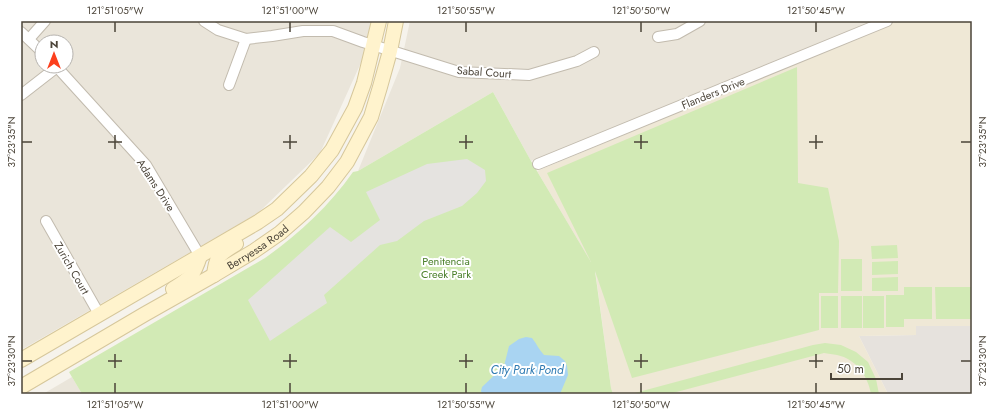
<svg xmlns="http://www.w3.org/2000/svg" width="993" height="415" font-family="Jost,sans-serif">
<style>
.residential{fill:#eae5da;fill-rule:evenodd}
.industrial{fill:#e6e2dd}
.education{fill:#efe8d6}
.green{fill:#d2eab5}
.parking{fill:#e5e3e0}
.water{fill:#a9d4f2}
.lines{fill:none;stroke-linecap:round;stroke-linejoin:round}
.minor-casing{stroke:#c2bbae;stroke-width:12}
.secondary-casing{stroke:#d6c79b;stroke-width:16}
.minor{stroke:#fff;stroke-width:10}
.secondary{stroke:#fff3cd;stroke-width:14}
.ticks{fill:none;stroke:#4b4439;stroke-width:1.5}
.labels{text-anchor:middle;stroke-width:4;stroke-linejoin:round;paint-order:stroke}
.street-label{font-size:11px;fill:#4b4439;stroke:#fff}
.park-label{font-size:11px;fill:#4a7f2a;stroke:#fff}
.water-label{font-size:12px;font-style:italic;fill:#2e7ab2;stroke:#fff}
.neatline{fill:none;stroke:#4b4439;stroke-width:1.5}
.ticks-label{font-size:10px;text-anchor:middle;fill:#4b4439}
</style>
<rect width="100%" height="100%" fill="#f6f3ec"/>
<g class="residential">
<path d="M21,21H372L364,56L320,153L258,213L21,350ZM42,42H66V66H42Z"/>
<path d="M410,21H874L531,161L493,92L358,171L400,68Z"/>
<path d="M72,377L82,394H43Z"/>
</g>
<path class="industrial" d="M916,326H972V391L964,394H888L859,336L916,335Z"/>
<path class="education" d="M897,21H972V326H916V335L859,336L888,394H613L611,388L595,269L537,171Z"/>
<g class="green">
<path d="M797,67L798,183L828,188L839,241L838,293H819V330L632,378L595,271L611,388L613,394H82L69,372L265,258C299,234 329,206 353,172L358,171L493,92L531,161L591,262L547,173Z"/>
<path d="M897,245L898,258L872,259L871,246Z"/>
<rect x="841" y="259" width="21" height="32"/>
<path d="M898,261V274L872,275V262Z"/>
<path d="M898,277V291H872V278Z"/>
<path d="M904,287H932V319H904V327H886V295H904Z"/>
<path d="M935,287H972V319H936Z"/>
<rect x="821" y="296" width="17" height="32"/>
<rect x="841" y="296" width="21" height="32"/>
<rect x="863" y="296" width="21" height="32"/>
<path d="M825,343L841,345L856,352L868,362L876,379L879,394H871C868,376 856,359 837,355C833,354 828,354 824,353L669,394H631L813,345Z"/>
</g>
<path class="parking" d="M467,159L485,170L486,181L477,193L462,206L424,221L397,241L380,245L324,295L327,303L270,341L248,300L330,227L351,242L380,220L366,192L427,164Z"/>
<path class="water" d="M526,337L532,338C537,344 539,350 544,355L559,356L565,361L567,366L568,375L560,394H482L481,391L482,387L504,366L509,346L519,339Z"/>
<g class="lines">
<g class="minor-casing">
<g id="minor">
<path d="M204,21L218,30L246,39L272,36L303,31H333L363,42L459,72L529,75L577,61L594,52"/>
<path d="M21,32L42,52"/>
<path d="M658,37L677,34L700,21"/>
<path d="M29,39L45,21"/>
<path d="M56,66L146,165L200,256"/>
<path d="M229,85L246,39"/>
<path d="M21,95L57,67"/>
<path d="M538,164L887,21"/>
<path d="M46,221L99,314"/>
</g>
</g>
<g class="secondary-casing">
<g id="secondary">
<path d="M214,275C216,256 219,254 236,244"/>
<path d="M173,289C191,278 194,275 200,256"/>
<path d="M21,360L258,222L277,209L311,176L332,150L355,108L364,83L379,21"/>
<path id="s1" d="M21,387L145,314L214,275L254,251L280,233L304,212L328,187L347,162L371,117L380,87L390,51L396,21"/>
</g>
</g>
<use href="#minor" class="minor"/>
<use href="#secondary" class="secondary"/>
</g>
<path class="ticks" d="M115,22V32M290,22V32M466,22V32M641,22V32M816,22V32M115,135V149M290,135V149M466,135V149M641,135V149M816,135V149M22,142H32M108,142H122M283,142H297M459,142H473M634,142H648M809,142H823M961,142H971M115,354V368M290,354V368M466,354V368M641,354V368M816,354V368M22,361H32M108,361H122M283,361H297M459,361H473M634,361H648M809,361H823M961,361H971M115,383V393M290,383V393M466,383V393M641,383V393M816,383V393"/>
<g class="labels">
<g class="street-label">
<text transform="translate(484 72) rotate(4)" y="4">Sabal Court</text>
<text transform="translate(713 93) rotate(-22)" y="4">Flanders Drive</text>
<text transform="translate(156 185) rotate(57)" y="4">Adams Drive</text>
<text dy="4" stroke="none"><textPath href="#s1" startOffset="275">Berryessa Road</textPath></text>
<text transform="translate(72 268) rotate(60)" y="4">Zurich Court</text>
</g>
<g class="park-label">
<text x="446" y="265">Penitencia<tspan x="446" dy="13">Creek Park</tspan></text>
</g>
<g class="water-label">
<text x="527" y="374">City Park Pond</text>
</g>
</g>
<rect width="993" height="415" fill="none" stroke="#ffffff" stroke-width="44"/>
<g transform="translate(54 54)"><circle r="19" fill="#ffffff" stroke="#b7b4b0"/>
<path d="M0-3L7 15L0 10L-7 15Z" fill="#fc3f1d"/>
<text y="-6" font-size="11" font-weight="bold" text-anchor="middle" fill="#4b4439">N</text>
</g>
<path d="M831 373v6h71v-6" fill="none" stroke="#4b4439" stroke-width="2"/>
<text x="837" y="373" font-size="12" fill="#4b4439" stroke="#ffffff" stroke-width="3" paint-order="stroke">50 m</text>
<rect x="22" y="22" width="949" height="371" class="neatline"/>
<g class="ticks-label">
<text x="115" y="14">121°51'05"W</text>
<text x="290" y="14">121°51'00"W</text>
<text x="466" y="14">121°50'55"W</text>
<text x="641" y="14">121°50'50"W</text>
<text x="816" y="14">121°50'45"W</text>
<text transform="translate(11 142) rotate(-90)" y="4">37°23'35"N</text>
<text transform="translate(982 142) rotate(-90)" y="4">37°23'35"N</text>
<text transform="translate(11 361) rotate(-90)" y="4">37°23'30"N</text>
<text transform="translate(982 361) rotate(-90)" y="4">37°23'30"N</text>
<text x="115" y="408">121°51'05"W</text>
<text x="290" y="408">121°51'00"W</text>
<text x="466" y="408">121°50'55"W</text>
<text x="641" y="408">121°50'50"W</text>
<text x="816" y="408">121°50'45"W</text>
</g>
</svg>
